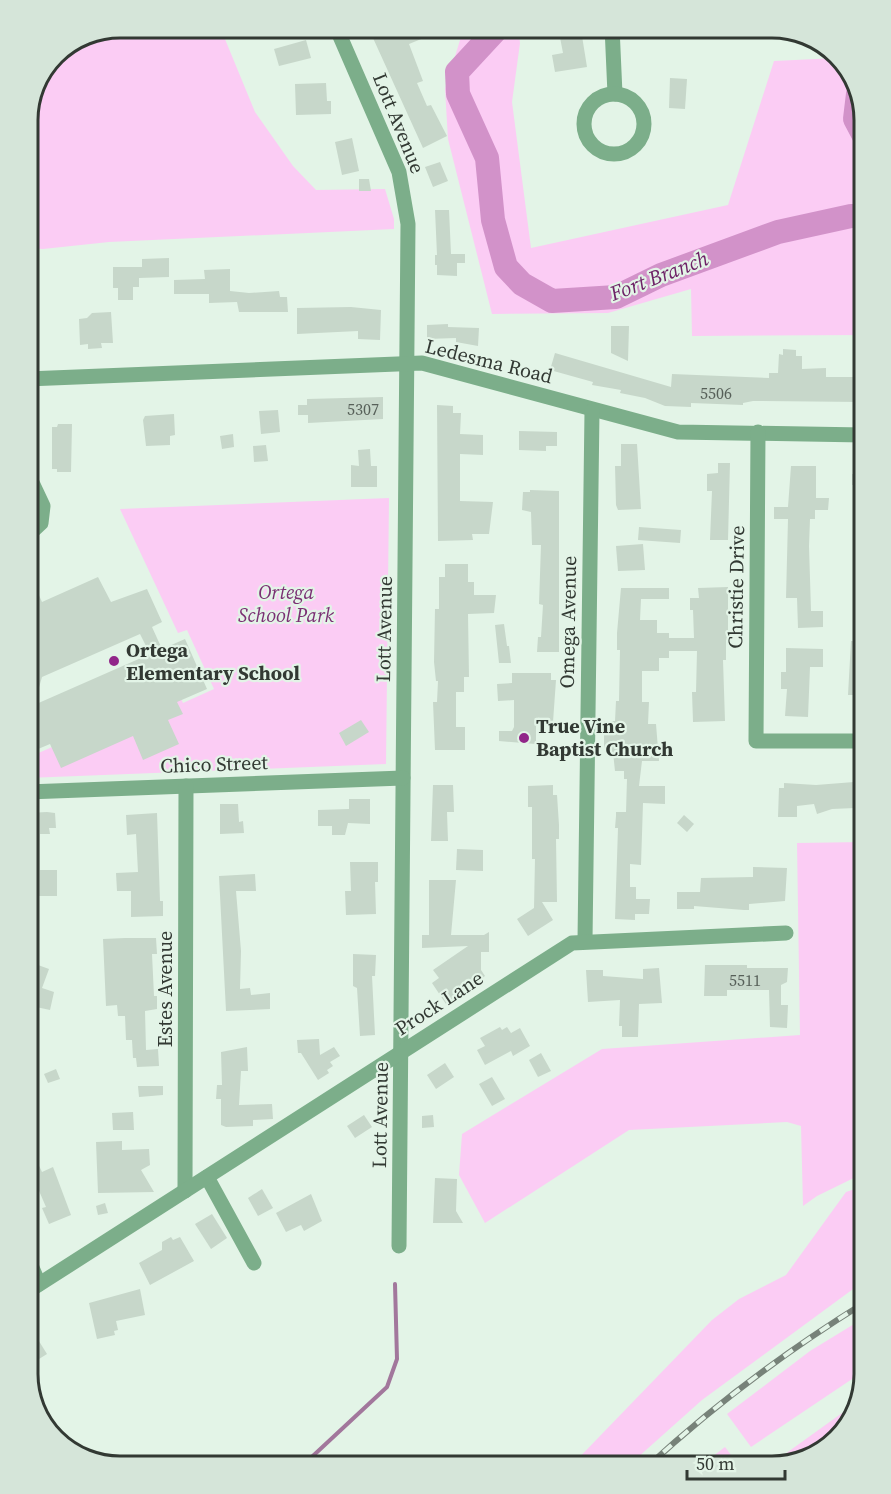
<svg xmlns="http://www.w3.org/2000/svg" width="891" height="1494" font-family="'Source Serif 4',serif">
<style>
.green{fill:#fbccf4}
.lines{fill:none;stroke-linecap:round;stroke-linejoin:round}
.stream{stroke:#a2779c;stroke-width:4}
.river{stroke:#d292c9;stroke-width:24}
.building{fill:#c7d7ca;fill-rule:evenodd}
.minor{stroke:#7cae8a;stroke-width:15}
.rail-casing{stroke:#778279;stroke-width:6}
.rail{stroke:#e3f4e7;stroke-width:4;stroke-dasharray:11;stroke-linecap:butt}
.poi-dot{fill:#912689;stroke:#e3f4e7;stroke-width:2}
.labels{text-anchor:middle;stroke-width:4.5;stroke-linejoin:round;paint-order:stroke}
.number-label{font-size:16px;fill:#576059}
.street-label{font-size:20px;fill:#323933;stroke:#e3f4e7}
.park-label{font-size:20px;font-style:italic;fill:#7a2f73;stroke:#e3f4e7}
.poi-label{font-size:20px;font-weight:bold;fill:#323933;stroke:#e3f4e7;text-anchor:start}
.water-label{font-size:21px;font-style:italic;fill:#6e2367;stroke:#e3f4e7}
.rim{fill:none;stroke:#323933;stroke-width:3}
</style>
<rect width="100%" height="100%" fill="#e3f4e7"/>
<g class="green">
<path d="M119,27H220L255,112L293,166L316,190L385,189L394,219V229L109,242L43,249L27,248V113L54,54Z"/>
<path d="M464,27H518L520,43L512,102L531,248L728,205L774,61L837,58L855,79L864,119V335L692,336L691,289L608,313L492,314L448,139L445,89Z"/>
<path d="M389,498L386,764L27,778V758L178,692L183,703L214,689L187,630L178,633L120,509Z"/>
<path d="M864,842V1173L817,1196L803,1206L801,1126L787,1122L629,1130L485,1223L459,1175L462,1134L602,1049L800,1035L797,843Z"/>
<path d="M864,1186V1281L702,1400L627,1467H570L712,1320L739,1299L786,1275L846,1192Z"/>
<path d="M864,1318V1371L751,1447L727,1414L810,1351Z"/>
<path d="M856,1403L849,1426L812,1458L767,1467Z"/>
<path d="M725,1447L740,1467H699Z"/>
</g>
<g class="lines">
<path class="stream" d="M301,1467L387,1387L397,1359L395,1284"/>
<g class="river">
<path d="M495,27V31L457,72L458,94L487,158L493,220L506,267L522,284L552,301L616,297L661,275L778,232L851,216H864"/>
<path d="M858,94L855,119L864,136"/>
</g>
</g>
<g class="building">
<path d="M368,27H427L431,35L409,44L423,81L417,83L427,106L431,105L447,136L423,148Z"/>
<path d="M558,27H602L603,33L582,36L587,67L555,72L552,55L563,53Z"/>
<path d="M752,27L782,29L781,38L751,33Z"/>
<path d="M306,40L311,58L279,66L274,49Z"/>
<path d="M670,78L687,79L685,109L669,108Z"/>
<path d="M326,83L327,101H331V114L296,115L295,84Z"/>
<path d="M352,138L359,171L342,175L335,142Z"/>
<path d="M440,162L448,181L433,187L425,167Z"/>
<path d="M359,179H369L371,191H359Z"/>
<path d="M435,210H449L451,254H465V263H457V276L437,275V265H435V255H437Z"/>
<path d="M169,258V277L139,278V287H133V300H118V288H113V267H142V259Z"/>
<path d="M230,269V291L249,293L279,291L280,297H287L288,312H239L237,302L209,303V294H174V280L205,279L204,270Z"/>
<path d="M351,307L381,310L380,340L358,339V331L297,334V308Z"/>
<path d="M111,312L113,343H101L102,348L88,349V344L80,345L79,319L87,318L92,313Z"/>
<path d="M448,324V327L479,328L478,346L456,342V338L427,339V325Z"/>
<path d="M611,326H629L628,361L611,353Z"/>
<path d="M783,349L796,350V356H802V369L826,368V377H862V402L753,401L743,403V405L691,403V407L665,406L645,398L620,393L621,390L592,385L593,382L550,370L555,353L671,387L672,374L769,378V373H778L779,354L783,355Z"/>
<path d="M383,397V419L308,423V415H298V405H307V399Z"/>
<path d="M437,405L453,406V413H461L460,434L483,435V455L460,454V501L493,502L489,534H472L473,540L438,541Z"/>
<path d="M278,410L280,432L261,434L259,411Z"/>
<path d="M174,414L175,435L170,436V445L146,446L143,420L145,416Z"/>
<path d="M58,424H72L71,472H57V469H52V427H57Z"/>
<path d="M519,431L557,432V446H546V451L519,450Z"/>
<path d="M233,434L234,447L222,449L220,436Z"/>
<path d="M621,444H637L641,509L618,510L616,505L615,466H621Z"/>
<path d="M266,445L268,461L254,462L253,446Z"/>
<path d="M370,449L371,466H377V487H351V465L359,466L358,450Z"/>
<path d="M718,463H730L728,540H710L712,491H707V474L718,473Z"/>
<path d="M791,466H816V498H829L828,510H815V519H810L809,546L811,611H823V627L798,628L797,598H786L788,519H774V507H788Z"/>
<rect x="852" y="474" width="12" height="11"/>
<path d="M530,490L559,491V652H537L538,637H541L543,605L539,604L541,545H532L531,512L522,510L523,492H530Z"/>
<path d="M639,527L681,530L680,543L638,540Z"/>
<path d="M643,544L645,570L618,571L616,546Z"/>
<path d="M445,564H468V582H474V595H496L494,613L468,614L469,677H464V692H456V727H465V750H435L433,702H437L438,681H436L434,662L435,609H439V577H445Z"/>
<path d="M27,568L42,602L98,577L111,602L147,589L162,622L152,627L162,649L185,639L207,689L177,702L183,714L168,720L179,744L143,760L133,736L61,768L50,744L31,752L27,744V639L37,634L27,612ZM140,634L150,654L34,705L42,677Z"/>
<path d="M728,587V640H726V660H723L725,721L693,722L692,692H696L697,651H669V658H659V671H642V702H649L648,724H656L659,761H642L639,786H665V804L643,803L641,865L630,864V887H636V899H650L649,914H635V920L615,919L618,828H615L616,816V812H626L627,779H624V771H615L613,752H604V721H615L616,701H619L620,650H617V633L621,588H669V599H641L640,620H657V633H669V638H694L693,610H690V598H699L698,588Z"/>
<path d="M864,610V630H853V611Z"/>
<path d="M504,624L507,646H509L511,663H499L495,625Z"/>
<path d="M851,641H862L864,722H854L853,695H848Z"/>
<path d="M786,648L823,649V667H810L808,717L785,716L787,689H781V672H786Z"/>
<path d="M512,673H551V680H556L553,722H536V744L499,741V731H512L514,727V700L498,701L497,684L512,683Z"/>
<path d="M361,720L369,732L346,746L339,733Z"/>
<path d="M854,782L855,808L832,809L817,814L814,804L797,806V817H778L779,788H784V783L816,785Z"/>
<path d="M433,785H453L454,812H447L448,841H431Z"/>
<path d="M553,785V795H557L559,825V839H556L557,902H542L553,920L528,936L517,919L534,908L535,859H532V807H528V786Z"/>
<path d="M349,799H370V824L348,823L345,835H332V826H318V810L349,809Z"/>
<path d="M220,804H238L239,822L243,821L244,833L220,834Z"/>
<path d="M47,812L55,813L56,828H49L50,834H40V870H57V896H27V813Z"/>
<path d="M157,813L160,901H163V916L131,917V891H117L116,873L138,872L136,834L127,835L126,815Z"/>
<path d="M684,815L694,824L687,832L677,823Z"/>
<path d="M457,849L483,850V871L456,870Z"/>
<path d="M350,862H378V882H375L376,914L346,915L345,891H351Z"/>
<path d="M753,867L787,868L785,901L749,904V910H744L694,906V909H677V892H700L701,878L753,877Z"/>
<path d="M255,874L256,891H236L241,951L240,989L250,988L251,995L270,993V1009L226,1011L219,876Z"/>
<path d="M429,880H456L451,935H484L489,932V952H481V970L485,976L446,1004L432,983L439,978L433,970L468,946L422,948V935H429Z"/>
<path d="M125,938H156L157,954H152L154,996H157V1009L145,1011L146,1050L158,1049L159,1066L137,1067L136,1058H133L132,1040H126L125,1016H118L117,1005L106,1006L103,939Z"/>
<path d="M353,954L376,955L375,976H372L375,1035L360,1036L357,988L353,986Z"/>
<path d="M27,961L49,969L42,988L54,992L50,1010L27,1005Z"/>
<path d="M705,965H747V968H788L787,982L781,985V1005H788L787,1028L770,1027L769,990H727V996H704Z"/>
<path d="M659,968L662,1003L639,1004L638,1037H622V1026H619L620,1000L588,1002L586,970H603V976L643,979V969Z"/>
<path d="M500,1027L502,1030L507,1027L511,1033L520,1028L530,1046L513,1056L511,1051L485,1065L477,1050L485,1046L480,1038Z"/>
<path d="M319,1039L320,1055L334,1047L340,1056L330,1062L333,1066L327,1070L329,1073L318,1080L301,1053H298L297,1040Z"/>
<path d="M247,1047L248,1071H241L239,1105L272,1104L273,1119L253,1120V1126L226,1127L221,1125V1099H216L217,1085H222L221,1052Z"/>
<path d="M541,1053L551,1071L538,1077L529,1060Z"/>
<path d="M445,1063L454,1077L436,1089L427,1075Z"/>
<path d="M56,1069L60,1079L48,1083L44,1074Z"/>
<path d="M492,1077L505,1099L492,1106L479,1084Z"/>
<path d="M138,1086H163V1095L139,1097Z"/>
<path d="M133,1112L134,1130H113L112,1113Z"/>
<path d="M364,1115L372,1127L355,1138L347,1126Z"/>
<path d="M433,1115L434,1127L422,1128V1116Z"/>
<path d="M122,1141V1150L149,1149L150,1165L141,1170L154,1192L98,1193L96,1142Z"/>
<path d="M28,1142L42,1172L53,1167L71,1215L49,1224L42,1208L46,1207L27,1163Z"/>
<path d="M435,1178L457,1179L456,1211L463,1223H433Z"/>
<path d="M262,1189L273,1208L258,1216L248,1198Z"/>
<path d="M311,1194L322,1221L304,1231L301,1225L286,1232L276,1213Z"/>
<path d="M105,1203L108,1213L98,1215L96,1206Z"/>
<path d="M212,1214L227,1238L211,1249L195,1224Z"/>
<path d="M171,1237L173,1240L180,1237L194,1261L150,1285L139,1263L162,1250V1242Z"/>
<path d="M140,1289L145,1315L116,1321L118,1330L114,1331L115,1335L97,1339L89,1303Z"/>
<path d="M27,1322L47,1354L31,1364L27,1358Z"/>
</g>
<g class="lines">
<g class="minor">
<path d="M336,27L399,172L408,224L399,1246"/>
<path d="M612,27L615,94"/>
<circle cx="614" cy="124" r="30"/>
<path d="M27,379L422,363L678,432L864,435"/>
<path d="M758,432L756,741H864"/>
<path d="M27,536L41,523L43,506L27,472"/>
<path d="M27,792L403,778"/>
<path d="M585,941L592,411"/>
<path d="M207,1177L254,1263"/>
<path d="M185,1191L186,786"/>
<path d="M27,1256L39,1284"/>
<path d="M27,1292L572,943L786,933"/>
</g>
<g class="rail-casing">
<path id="rail" d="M647,1467C713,1406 788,1350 864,1303"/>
</g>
<use href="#rail" class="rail"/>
</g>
<g class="poi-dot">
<circle cx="114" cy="661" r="6"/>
<circle cx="524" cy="738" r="6"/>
</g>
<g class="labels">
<g class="number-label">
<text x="716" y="399">5506</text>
<text x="363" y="415">5307</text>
<text x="745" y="986">5511</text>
</g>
<g class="street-label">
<text transform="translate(399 123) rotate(68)" y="7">Lott Avenue</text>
<text transform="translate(489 361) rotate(14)" y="7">Ledesma Road</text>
<text transform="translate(736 587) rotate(-89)" y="7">Christie Drive</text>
<text transform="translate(568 622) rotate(-89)" y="7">Omega Avenue</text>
<text transform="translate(384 629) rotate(-89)" y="7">Lott Avenue</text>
<text transform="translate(214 764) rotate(-2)" y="7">Chico Street</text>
<text transform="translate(165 989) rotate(-90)" y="7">Estes Avenue</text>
<text transform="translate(439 1003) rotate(-33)" y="7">Prock Lane</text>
<text transform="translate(380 1115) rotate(-89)" y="7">Lott Avenue</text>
</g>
<g class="park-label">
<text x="286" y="599">Ortega<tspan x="286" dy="23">School Park</tspan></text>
</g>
<g class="poi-label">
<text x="126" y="657">Ortega<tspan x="126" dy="23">Elementary School</tspan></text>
<text x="536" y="733">True Vine<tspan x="536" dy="23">Baptist Church</tspan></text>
</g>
<g class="water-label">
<text transform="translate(659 276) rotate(-21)" y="7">Fort Branch</text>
</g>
</g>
<path d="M0 0H891V1494H0ZM120 38H772A82 82 0 0 1 854 120V1374A82 82 0 0 1 772 1456H120A82 82 0 0 1 38 1374V120A82 82 0 0 1 120 38Z" fill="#d5e5d9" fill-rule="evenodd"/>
<path class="rim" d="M120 38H772A82 82 0 0 1 854 120V1374A82 82 0 0 1 772 1456H120A82 82 0 0 1 38 1374V120A82 82 0 0 1 120 38Z"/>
<path d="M687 1470v9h98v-9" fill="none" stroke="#323933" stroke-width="3"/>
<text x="696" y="1470" font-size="18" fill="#323933" stroke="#e3f4e7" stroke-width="4.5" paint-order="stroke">50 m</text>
</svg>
